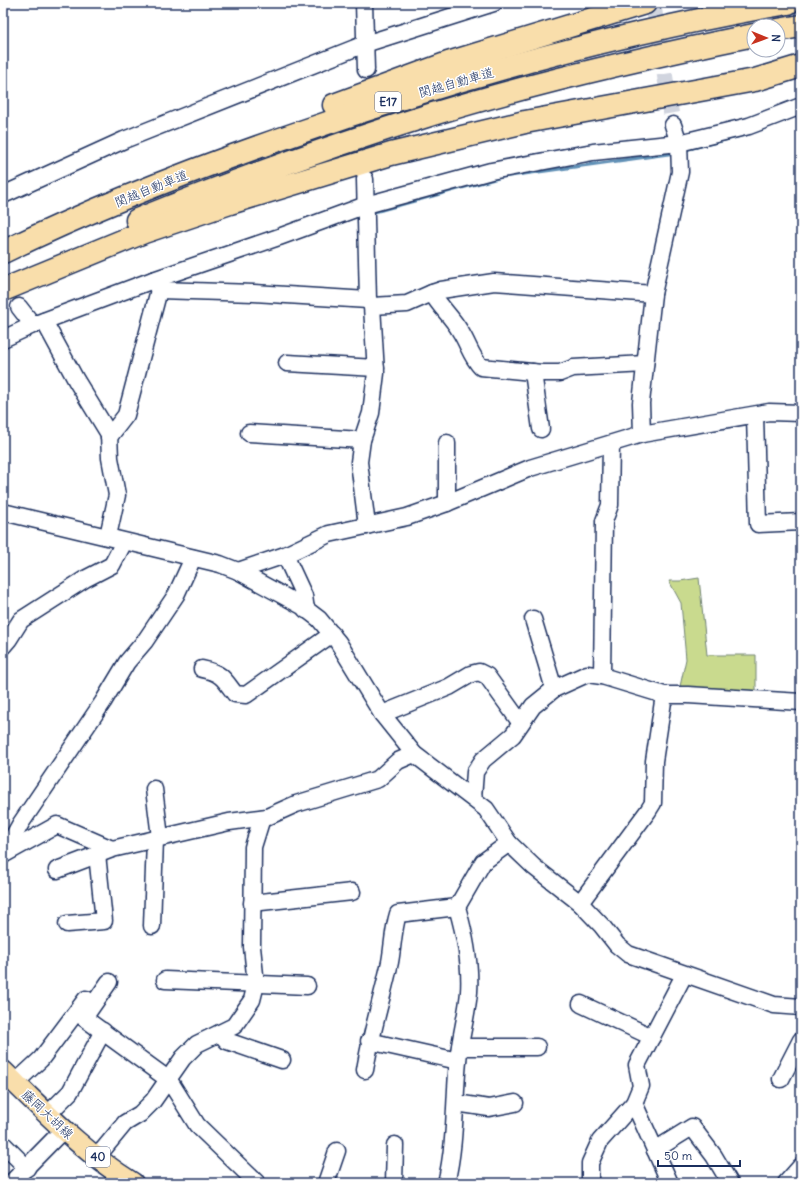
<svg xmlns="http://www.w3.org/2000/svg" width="804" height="1186" font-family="Delius,'Klee One',sans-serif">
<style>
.green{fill:#c9da8e;stroke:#728476}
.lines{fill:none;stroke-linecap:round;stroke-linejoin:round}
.stream{stroke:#6090b6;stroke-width:3.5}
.minor-tunnel{stroke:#d1d5df;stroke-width:16;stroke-dasharray:16 8;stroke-linecap:butt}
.minor-casing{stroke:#1b2f5e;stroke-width:19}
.major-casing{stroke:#1b2f5e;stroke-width:23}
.highway-casing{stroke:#1b2f5e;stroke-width:25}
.minor{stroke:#fff;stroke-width:16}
.major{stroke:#f9deab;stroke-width:20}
.highway{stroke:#f9deab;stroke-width:22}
.labels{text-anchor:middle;stroke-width:3;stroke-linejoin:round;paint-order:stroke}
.shield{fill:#fff;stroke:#5f6d8e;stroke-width:1}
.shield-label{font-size:12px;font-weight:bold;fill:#1b2f5e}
.street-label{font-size:13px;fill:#1b2f5e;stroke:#fff}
</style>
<rect width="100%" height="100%" fill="#fff"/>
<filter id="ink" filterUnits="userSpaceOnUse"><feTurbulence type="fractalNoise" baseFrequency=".025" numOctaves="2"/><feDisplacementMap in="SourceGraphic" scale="8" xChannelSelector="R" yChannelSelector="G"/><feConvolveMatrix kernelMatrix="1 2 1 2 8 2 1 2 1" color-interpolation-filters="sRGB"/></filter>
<g filter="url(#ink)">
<path class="green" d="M699,578L707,655H756V697L679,691L686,659L681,603L669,581H680Z"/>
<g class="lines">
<g class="stream">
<path d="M684,150L740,136"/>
<path d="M370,213L501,177L674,153"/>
</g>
<g class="minor-tunnel">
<path d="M653,3L673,125"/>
<path d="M365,171L366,70"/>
</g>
<g class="minor-casing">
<g id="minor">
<path d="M364,3L366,70"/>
<path d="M365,179L368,300L372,306L376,373L371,413L362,440L359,462L367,526"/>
<path d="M3,195L124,140L365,44L494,3"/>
<path d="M153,280L159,290L254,293L368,300"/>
<path d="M432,293L441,290L494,282L653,294"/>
<path d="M372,306L407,304L432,293C440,307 452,317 460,331C468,343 471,357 481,367L542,373H560L573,368L645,364"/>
<path d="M19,307L33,325"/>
<path d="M44,321L76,380L109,434L110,458L117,495L108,536"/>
<path d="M3,339L33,325L153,280L279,237L366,205L491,171L593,152L679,143L749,126L801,106"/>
<path d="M287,363L376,368"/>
<path d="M533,372L541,429"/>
<path d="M755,415L758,524L801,522"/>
<path d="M249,433L362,440"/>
<path d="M642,434L641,403L653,294L680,172L679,143L673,125"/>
<path d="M109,437L126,415L159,290"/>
<path d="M447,443V503"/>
<path d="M3,512L220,564L238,571L302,606L319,619L338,642L382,714L414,754L486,809L509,843L534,867L580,903L602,926L617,945L628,954L774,1005L801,1007"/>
<path d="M285,555L304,596L306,610"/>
<path d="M238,571L285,555L329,534L407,517L447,503L530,468L642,434L769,412L801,413"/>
<path d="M533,619L554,689"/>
<path d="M3,646L9,639L21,620L85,579L112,565L124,542"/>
<path d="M202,669C222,673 224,679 235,694L246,695L332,634"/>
<path d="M602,676L604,521L610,505L611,444"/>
<path d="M382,714L449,687L471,674L479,672L487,676L520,722"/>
<path d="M154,789L160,837"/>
<path d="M473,798L475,772L483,760L513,735L533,706L554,689L587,674L602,676L664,695H688L801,702"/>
<path d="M3,855L21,823L103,702L127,662L145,641L176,595L193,558"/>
<path d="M3,855L57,825L112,849"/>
<path d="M57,870L112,849L229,822L267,817L296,804L378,779L398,761L414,754"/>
<path d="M252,903L352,892"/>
<path d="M580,903L648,811L653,803L654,761L664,695"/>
<path d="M67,924L104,921L97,854"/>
<path d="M152,926L155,839"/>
<path d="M165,980L307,986"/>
<path d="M109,982L84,1018L169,1080L197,1125L257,1183"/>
<path d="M581,1004L652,1037"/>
<path d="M220,1033L227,1041L282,1060"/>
<path d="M369,1041L458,1061"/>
<path d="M460,1047H537"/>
<path d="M365,1070C371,1033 382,999 390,962C393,946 393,930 398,914L457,907"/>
<path d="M781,1079L801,1040"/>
<path d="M15,1083L41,1059L86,999"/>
<path d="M456,1103L489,1108L515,1103"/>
<path d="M634,1103L669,1181"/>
<path d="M48,1114L70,1092L103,1031"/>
<path d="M3,1144L27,1168"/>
<path d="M655,1150L692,1127L714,1156L730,1183"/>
<path d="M97,1157L125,1123L140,1114L153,1101L183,1058L197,1044L234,1026L252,1000L256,984L252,947L253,847L262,818"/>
<path d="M11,1183L64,1129"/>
<path d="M326,1183L337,1151"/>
<path d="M394,1183L395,1145"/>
<path d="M446,1183C456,1143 454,1102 458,1061C460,1038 467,1015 469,992C471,963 465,935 457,907L483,862L509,843"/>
<path d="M590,1183V1163L600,1141L634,1103L641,1086L637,1065L684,975"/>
<path d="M786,1183L801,1166"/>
</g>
</g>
<g class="major-casing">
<path id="major" d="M3,1071C43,1110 85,1154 133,1183"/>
</g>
<g class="highway-casing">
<g id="highway">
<path d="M778,30L801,26"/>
<path d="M334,105L448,63L645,3"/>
<path d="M137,220C234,181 333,145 433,114C538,82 646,57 754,35"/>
<path d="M3,252C98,206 196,168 295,134C455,78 621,32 788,3"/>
<path d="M3,290L144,232L230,203L391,154L525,122L755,80L801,66"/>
</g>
</g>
<use href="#minor" class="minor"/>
<use href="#major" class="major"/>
<use href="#highway" class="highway"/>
</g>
</g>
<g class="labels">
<g class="shield">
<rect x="375" y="92" width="26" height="20" rx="3"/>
<rect x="86" y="1147" width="24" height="20" rx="3"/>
</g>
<g class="shield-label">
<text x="388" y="106">E17</text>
<text x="98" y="1161">40</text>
</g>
<g class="street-label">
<text transform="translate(456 82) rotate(-16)" y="5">関越自動車道</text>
<text transform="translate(151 188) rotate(-22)" y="5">関越自動車道</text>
<text transform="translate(48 1114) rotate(43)" y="5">藤岡大胡線</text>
</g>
</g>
<rect width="804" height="1186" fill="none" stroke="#fff" stroke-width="16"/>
<rect x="8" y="8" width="788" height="1170" fill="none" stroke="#1b2f5e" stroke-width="1.5" filter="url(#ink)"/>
<g transform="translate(766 38) rotate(91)"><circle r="19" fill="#ffffff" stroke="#a4acbf"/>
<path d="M0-3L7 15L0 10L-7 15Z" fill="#c8321e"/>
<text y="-6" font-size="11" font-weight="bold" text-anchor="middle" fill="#1b2f5e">N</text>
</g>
<path d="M658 1160v6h82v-6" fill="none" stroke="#1b2f5e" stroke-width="2"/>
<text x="664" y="1160" font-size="12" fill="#1b2f5e" stroke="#ffffff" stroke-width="3" paint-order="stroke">50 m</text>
</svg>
